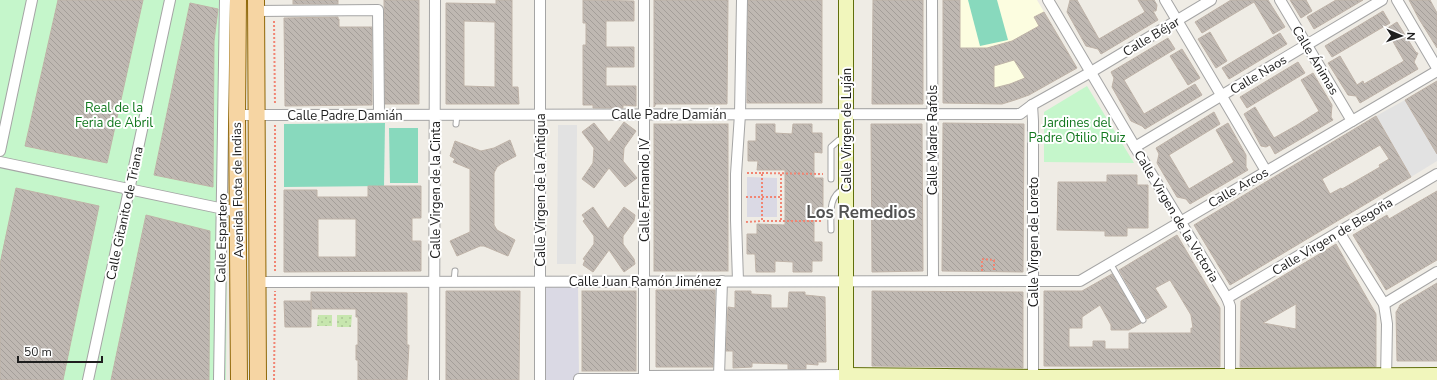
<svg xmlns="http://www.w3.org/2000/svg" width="1437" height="380" font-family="'Nunito Sans',sans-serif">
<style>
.education{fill:#fcfde0}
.grass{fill:url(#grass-dots)}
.park{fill:#c5f6cb}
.pitch{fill:#88d9bd}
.parking{fill:#e2e2e2}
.plaza{fill:#dad9e4}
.building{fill:url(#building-back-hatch);stroke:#bfb3a8;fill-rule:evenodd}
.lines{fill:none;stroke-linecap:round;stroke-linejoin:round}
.lane-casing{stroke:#a5a5a5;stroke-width:7}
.street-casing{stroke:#a5a5a5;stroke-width:12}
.secondary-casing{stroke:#616f0b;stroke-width:16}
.primary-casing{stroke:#906809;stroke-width:18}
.path{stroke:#f18573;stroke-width:2;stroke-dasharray:2 2;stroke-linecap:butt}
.lane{stroke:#fff;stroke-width:5}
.street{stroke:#fff;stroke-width:10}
.secondary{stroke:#f1f6bc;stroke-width:14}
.primary{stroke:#f6d5a3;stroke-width:16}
.labels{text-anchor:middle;stroke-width:4;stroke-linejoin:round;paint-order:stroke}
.street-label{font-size:13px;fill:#1e1e1e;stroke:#fff}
.park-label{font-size:13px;fill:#12771e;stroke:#fff}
.district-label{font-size:17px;font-weight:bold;fill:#515151;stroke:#fff}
</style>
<defs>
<pattern id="grass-dots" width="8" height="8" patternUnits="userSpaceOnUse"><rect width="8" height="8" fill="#c7e6ae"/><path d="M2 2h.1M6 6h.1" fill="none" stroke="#aac595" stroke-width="1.8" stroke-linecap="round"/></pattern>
<pattern id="building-back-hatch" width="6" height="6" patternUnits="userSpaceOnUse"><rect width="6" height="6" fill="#bfb8b2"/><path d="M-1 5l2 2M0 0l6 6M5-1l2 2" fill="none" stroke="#a49e99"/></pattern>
</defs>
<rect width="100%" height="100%" fill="#efece5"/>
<path class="education" d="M943,0H1037L1077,68L1029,95L1015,100L1002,104L943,103Z"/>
<g class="grass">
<path d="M318,315H332V326H317Z"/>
<path d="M337,315H352L351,327H337Z"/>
</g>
<g class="park">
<path d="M0,0H229L226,380H0Z"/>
<path d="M1087,86L1134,163L1044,162V112Z"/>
</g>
<g class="pitch">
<path d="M968,0H997L1008,40L980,46Z"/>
<path d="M385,123L384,186L284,187V124Z"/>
<path d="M389,128H418V183H390Z"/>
</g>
<g class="parking">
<path d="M1405,100L1437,154V161L1411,177L1376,116Z"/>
<path d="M558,125H577L576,264H557Z"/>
</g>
<g class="plaza">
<path d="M747,177L777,178V217H747Z"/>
<path d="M540,282H578L579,380H540Z"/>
</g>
<g class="building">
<path d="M58,0H143L107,163L25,146Z"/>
<rect x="293" y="0" width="45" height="4"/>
<path d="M384,0H419V104H385Z"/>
<path d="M496,0H512V87H518L519,104H446V3L496,4ZM464,21L495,22V87L464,86Z"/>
<path d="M583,0L634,1V21H606V47H634V67H606V86H636V106L623,105V108H593V105H583V45H586V23H583Z"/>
<path d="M654,0H728L727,104H656L654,107Z"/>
<path d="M748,0H822V103H747Z"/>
<path d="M873,0H923V104H872Z"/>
<path d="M943,0H960V48H987L1012,41L1039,26L1034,17L1044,12L1077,68L1029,95L1015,100L1002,104L943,103ZM1014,60L1025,78L1010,84L994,88V66Z"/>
<path d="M1070,0H1077L1099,39L1145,12L1138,0H1154L1157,5L1156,11H1153L1158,20L1101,54L1098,49L1086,46L1067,12Z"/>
<path d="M1231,0H1268L1285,27L1273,34L1254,2L1202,33L1195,22Z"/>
<path d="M1290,0H1306L1312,11L1301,18Z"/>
<path d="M1336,0H1363L1314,29L1307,17Z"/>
<path d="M1409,0H1430L1437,13V48L1419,19Z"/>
<path d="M190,3L218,9L214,41L213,187L154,175Z"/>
<path d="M1383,11L1390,23L1332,57L1325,46Z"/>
<path d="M338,17V19H339V27H372V105L285,106L284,18Z"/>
<path d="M1397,22L1415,51L1417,53H1418L1414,62L1418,69L1360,103L1356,96L1348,95L1328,63L1340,56L1357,85L1363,81L1364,84L1404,61L1386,29Z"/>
<path d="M1210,32L1227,61L1216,68L1198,39Z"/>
<path d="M1280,33L1287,44L1229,79L1222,68Z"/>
<path d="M1168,38L1175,49L1124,80L1144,114L1195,84L1202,95L1145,129L1142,126L1131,121L1112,87L1114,78L1111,72Z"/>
<path d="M1182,49L1200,78L1188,85L1170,56Z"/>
<path d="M1298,62L1305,73L1247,108L1240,97Z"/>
<path d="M1313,73L1332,105L1331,117L1333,120L1275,154L1270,145L1266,147L1261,146L1244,114L1255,107L1274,138L1297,125L1319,111L1301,80Z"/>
<path d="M1437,81V154L1405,100Z"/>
<path d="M1214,112L1220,124L1169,155L1189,189L1234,162L1216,130L1228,123L1246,155V167L1248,170L1190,204L1186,199L1177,197L1157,163L1159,154L1156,148Z"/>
<path d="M1376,116L1411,177L1230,285L1194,225ZM1380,145L1389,159L1379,165L1380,167L1342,189L1341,188L1330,194L1322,179Z"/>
<path d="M624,122L636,131L624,148L623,161L637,178L625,187L609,168L594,188L582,179L593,163L594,148L582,132L594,123L609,142Z"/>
<path d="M943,123L1024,124L1023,272L942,271Z"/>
<rect x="654" y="124" width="74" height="147"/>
<path d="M756,124H775V133L792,134L793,124H812V133H822V153L814,152V178H823V218H814V242H822V261H812V272H793V262L775,261V272H756L755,254H747V234H757V224L785,225V170H757L758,161H748V141H756Z"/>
<path d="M871,124H922L923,271L872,272Z"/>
<path d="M510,140L516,156L501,164L497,167L494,173V225L497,230L515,240L508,256L484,246H480L457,256L450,241L470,232V169L453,162L455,159L450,156L455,141L481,151L494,148Z"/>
<path d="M1107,175H1137V185H1148V228H1127V236H1105V231L1057,230L1058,182H1107Z"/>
<path d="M368,186H421V218H412V241H421V271L284,272V190H317V197H368ZM318,219H356V257H318Z"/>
<path d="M16,188L99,206L63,380H0V264Z"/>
<path d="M1437,191V260L1386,290L1353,235L1387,215L1389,219Z"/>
<path d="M593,207L608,229L624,207L635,215L634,221L623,236V244L634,259L635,264L624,272L609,250L593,272L583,265L585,260L583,259L594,244V236L583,221L585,219L582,215Z"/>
<path d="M146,215L210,231L209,380H111Z"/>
<path d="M1177,235L1220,308V367L1044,366V291H1082L1112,274L1141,323L1129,330H1111V325L1100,305L1082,317V328H1069V347H1093V341H1105V349H1129V333H1191V328H1193L1191,315L1170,280L1155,288L1167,307L1147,319L1119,270Z"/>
<path d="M1336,244L1376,314V367H1240L1241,301ZM1296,304V329L1263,323Z"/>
<path d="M1437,283V361H1397L1396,312L1398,309L1400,305Z"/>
<path d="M656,290H715L713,367H656Z"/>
<path d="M446,291H520L519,380H446Z"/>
<rect x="582" y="291" width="54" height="80"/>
<path d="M735,291H751V294L771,295V308H788L789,292H805V295L825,297L826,362H818V365L806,364V369H788V364L752,363V367L733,368V351H726L728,307L735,308Z"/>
<path d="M872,291L1023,292V368L872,366Z"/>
<path d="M311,292L407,293V345H409L407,380H358V360H356V345H358V317H356V309H311Z"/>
<path d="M284,301H311V327H285Z"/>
</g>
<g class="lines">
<g class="lane-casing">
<g id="lane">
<path d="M456,124L457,114"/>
<path d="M831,179V147L839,140L844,138"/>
<path d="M831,230C831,214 828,196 844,189"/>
<path d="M1110,263L1143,320"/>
<path d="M454,282L455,271"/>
</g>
</g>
<g class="street-casing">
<g id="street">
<path d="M540,0V380"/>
<path d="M644,0V380"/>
<path d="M932,0L933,281"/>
<path d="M1048,0L1135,147L1227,298L1230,306V380"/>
<path d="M1165,0L1266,171"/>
<path d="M1280,0L1352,121"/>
<path d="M1397,0L1437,68"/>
<path d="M256,11L378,10L379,114"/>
<path d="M1032,105L1033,121V380"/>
<path d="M237,115L1020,114L1032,105L1091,72L1211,0"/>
<path d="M1135,147L1382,0"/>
<path d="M0,151L32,0"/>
<path d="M0,162L238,212"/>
<path d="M1339,232L1384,304L1387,324L1386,380"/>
<path d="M738,281L736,220V174L740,114L742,0"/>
<path d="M257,282L1080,281L1437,71"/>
<path d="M1227,298L1437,174"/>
<path d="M1384,304L1437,272"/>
<path d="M644,376L846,375"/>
<path d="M719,376L722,281"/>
<path d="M579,379H644"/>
<path d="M88,380L170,0"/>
<path d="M219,380L225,0"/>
<path d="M434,380L435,0"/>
</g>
</g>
<g class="secondary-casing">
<g id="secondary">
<path d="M846,375L1043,377L1437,375"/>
<path d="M846,380V0"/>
</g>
</g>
<g class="primary-casing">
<g id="primary">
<path d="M238,0L237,115L239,380"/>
<path d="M256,0L258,380"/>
</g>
</g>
<g class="path">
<path d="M274,21L275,105"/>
<path d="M275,125V273"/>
<path d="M747,173H762V221H823"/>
<path d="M762,173L823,174"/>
<path d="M781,174V221"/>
<path d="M746,197H781"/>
<path d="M746,222L762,221"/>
<path d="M982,271V259L994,260V272"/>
<path d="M274,380L275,291"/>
</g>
<use href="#lane" class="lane"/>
<use href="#street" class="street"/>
<use href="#secondary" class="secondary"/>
<use href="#primary" class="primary"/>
</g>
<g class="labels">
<g class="street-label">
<text transform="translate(1151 36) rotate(-31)" y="5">Calle Béjar</text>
<text transform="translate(1316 60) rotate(59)" y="5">Calle Ánimas</text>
<text transform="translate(1258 74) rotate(-31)" y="5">Calle Naos</text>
<text x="669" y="119">Calle Padre Damián</text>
<text x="345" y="120">Calle Padre Damián</text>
<text transform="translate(846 130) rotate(-90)" y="5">Calle Virgen de Luján</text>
<text transform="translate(932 140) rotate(-90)" y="5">Calle Madre Rafols</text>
<text transform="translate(1238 187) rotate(-30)" y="5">Calle Arcos</text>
<text transform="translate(237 190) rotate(-91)" y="5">Avenida Flota de Indias</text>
<text transform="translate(435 190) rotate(-90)" y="5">Calle Virgen de la Cinta</text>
<text transform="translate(540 190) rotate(-90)" y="5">Calle Virgen de la Antigua</text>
<text transform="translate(644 190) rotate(-90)" y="5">Calle Fernando IV</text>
<text transform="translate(124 213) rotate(-78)" y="5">Calle Gitanito de Triana</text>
<text transform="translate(1177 216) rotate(59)" y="5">Calle Virgen de la Victoria</text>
<text transform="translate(1332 236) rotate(-31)" y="5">Calle Virgen de Begoña</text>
<text transform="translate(221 238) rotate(-89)" y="5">Calle Espartero</text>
<text transform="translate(1033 242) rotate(-90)" y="5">Calle Virgen de Loreto</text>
<text x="645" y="286">Calle Juan Ramón Jiménez</text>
</g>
<g class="park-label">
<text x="114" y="112">Real de la<tspan x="114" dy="15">Feria de Abril</tspan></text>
<text x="1077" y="127">Jardines del<tspan x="1077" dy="15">Padre Otilio Ruiz</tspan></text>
</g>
<g class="district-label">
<text x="861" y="218">Los Remedios</text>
</g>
</g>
<g transform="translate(1401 36) rotate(92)" stroke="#ffffff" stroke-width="3" paint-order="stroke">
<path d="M0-3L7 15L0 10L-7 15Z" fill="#1e1e1e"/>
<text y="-6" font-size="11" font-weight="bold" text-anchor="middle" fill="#1e1e1e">N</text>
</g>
<path d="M18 356v6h84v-6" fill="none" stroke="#1e1e1e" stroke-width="2"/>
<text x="24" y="356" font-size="12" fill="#1e1e1e" stroke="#ffffff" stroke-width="3" paint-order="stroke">50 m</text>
</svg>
